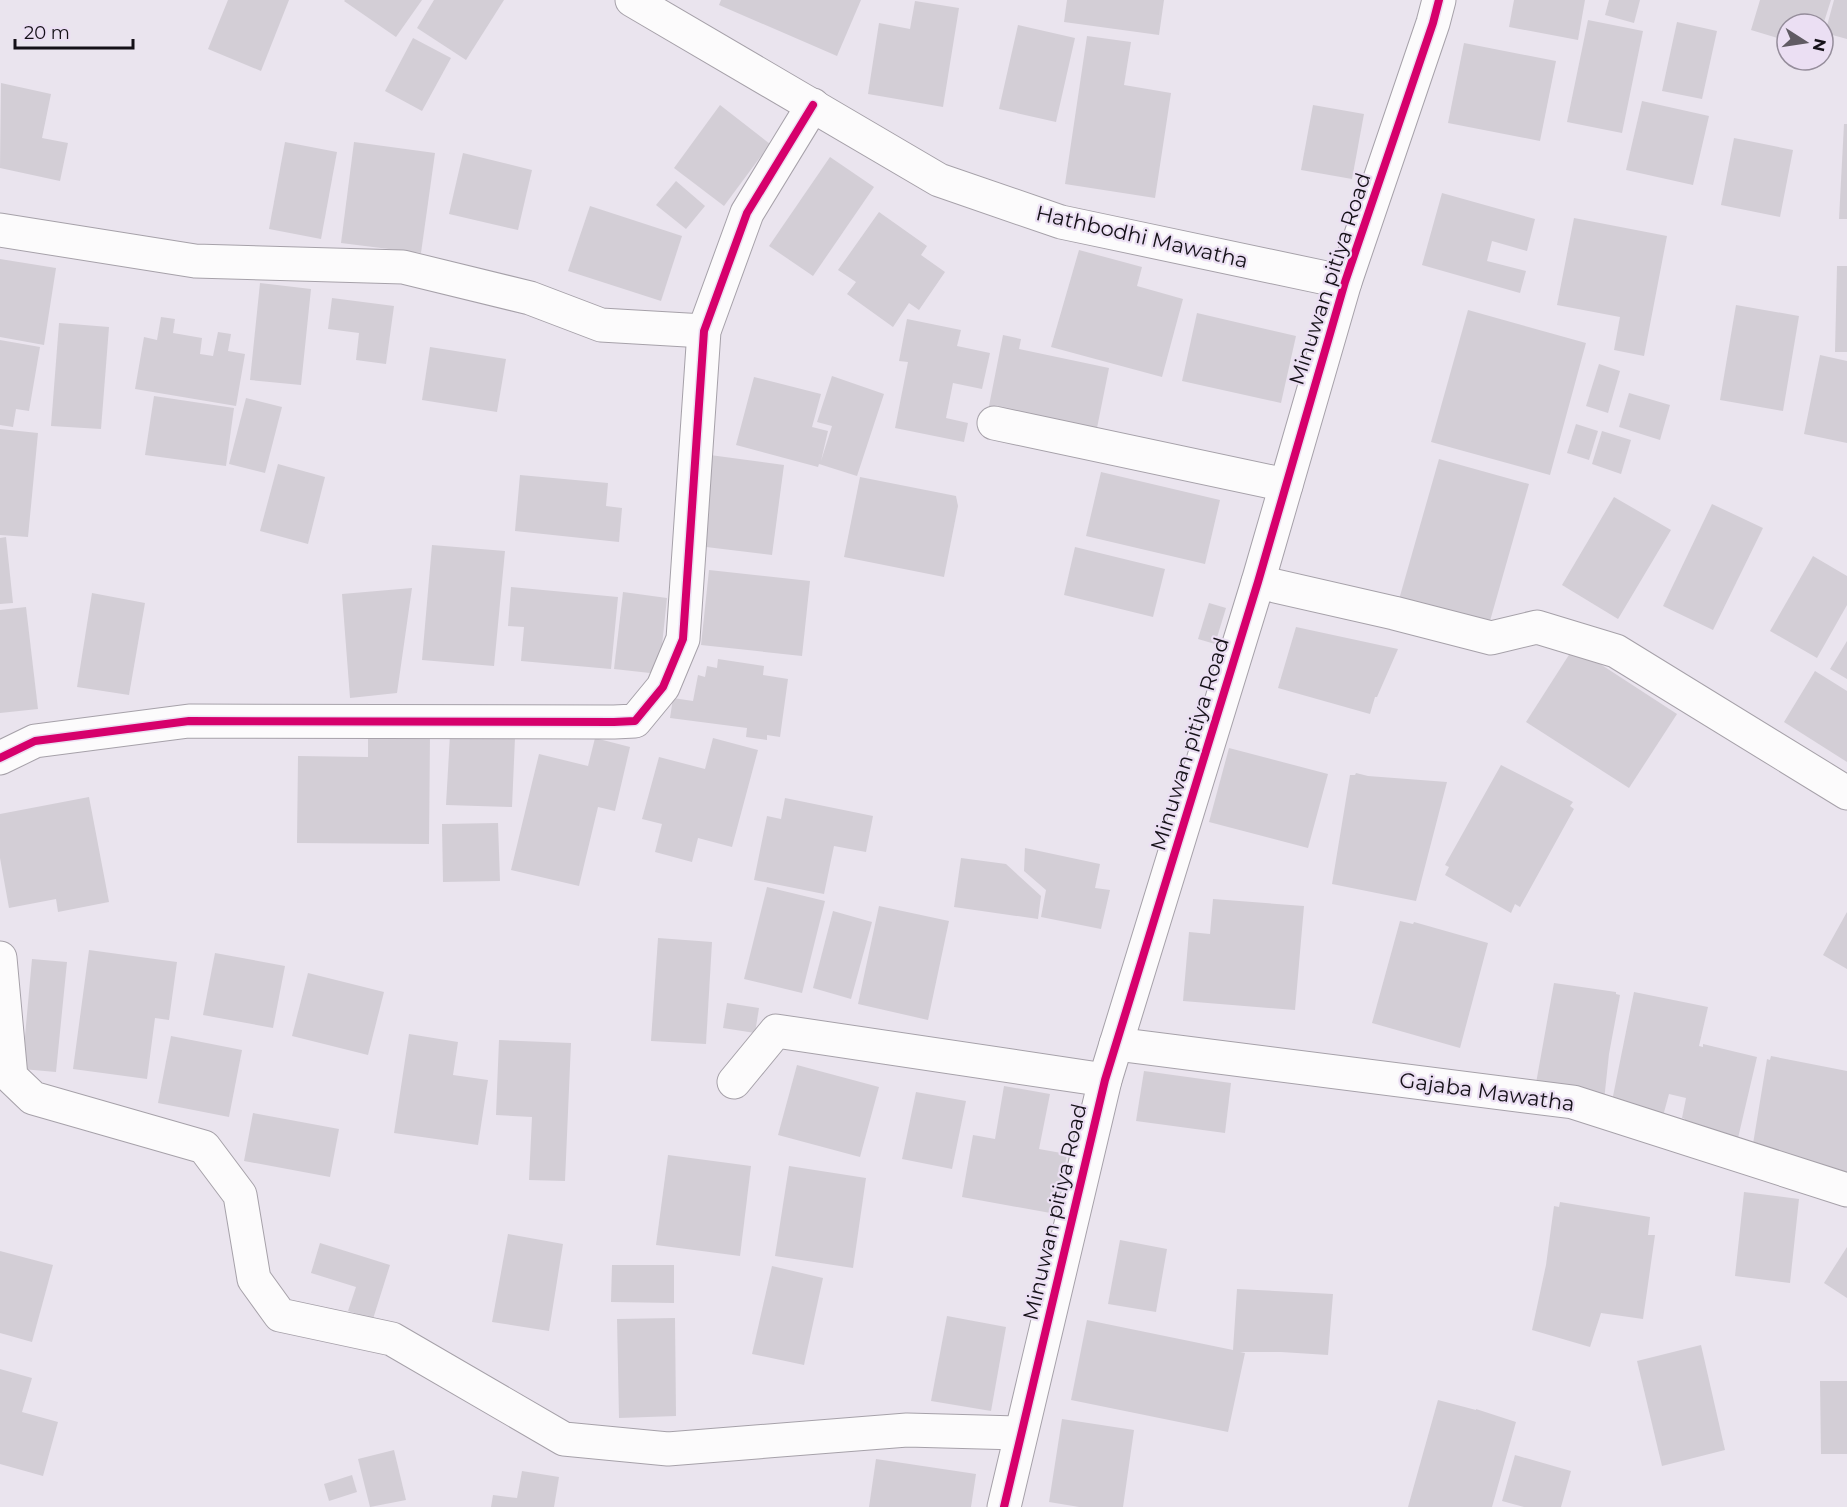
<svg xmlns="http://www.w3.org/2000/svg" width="1847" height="1507" font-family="Montserrat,sans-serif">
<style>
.building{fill:#d3ced6}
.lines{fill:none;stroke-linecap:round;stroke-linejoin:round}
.minor-casing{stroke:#a6a1a9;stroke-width:35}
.minor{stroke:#fcfbfc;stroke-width:33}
.cycleway-casing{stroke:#ebdff3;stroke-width:11}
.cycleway{stroke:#d6006c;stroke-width:8}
.labels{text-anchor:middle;stroke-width:4.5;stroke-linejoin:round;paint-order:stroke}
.street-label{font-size:21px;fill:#151118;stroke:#ebdff3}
</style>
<rect width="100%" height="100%" fill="#eae4ee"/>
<g class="building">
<path d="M228,0H289L261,71L208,49Z"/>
<path d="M345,0H422L396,37L344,1Z"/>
<path d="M434,0H504L466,60L417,28Z"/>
<path d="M721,0H861L837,56L719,5Z"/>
<path d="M1067,0H1164L1159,35L1064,22Z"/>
<path d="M1514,0H1585L1578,40L1509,27Z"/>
<path d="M1609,0H1640L1634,23L1605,15Z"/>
<path d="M1760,0H1831L1824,22L1816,20L1815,24H1787V41L1751,30Z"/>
<path d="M1834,0H1847V39L1825,33Z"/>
<path d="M915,1L959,8L943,107L868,94L879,23L910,29Z"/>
<path d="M1588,20L1643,31L1622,133L1567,122Z"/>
<path d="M1677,22L1717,31L1702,99L1662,91Z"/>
<path d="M1018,25L1075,38L1056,122L999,109Z"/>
<path d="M1087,36L1131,42L1124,85L1171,93L1155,198L1065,184Z"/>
<path d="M413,38L451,58L422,111L385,91Z"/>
<path d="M1464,43L1556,61L1540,141L1448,123Z"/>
<path d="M1,83L51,94L42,138L68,143L60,181L0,168Z"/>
<path d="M1642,101L1709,116L1693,185L1626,170Z"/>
<path d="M720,105L770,144L724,206L674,168Z"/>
<path d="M1313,105L1364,114L1352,179L1301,170Z"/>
<path d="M1844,124H1847V219H1839Z"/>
<path d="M1734,138L1793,150L1780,217L1721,205Z"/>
<path d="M285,142L337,152L321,239L269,229Z"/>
<path d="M354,142L435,153L421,253L341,243Z"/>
<path d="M463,153L532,170L518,230L449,214Z"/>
<path d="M830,157L874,187L813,276L769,246Z"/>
<path d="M676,181L705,206L686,229L656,205Z"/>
<path d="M1442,193L1535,219L1527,251L1492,241L1487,261L1526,271L1520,293L1422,265Z"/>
<path d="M590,206L682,236L661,301L568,271Z"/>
<path d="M879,212L927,246L921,255L945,272L919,310L909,303L893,327L847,294L856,282L838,270Z"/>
<path d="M1574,218L1667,236L1644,356L1614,350L1620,317L1557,305Z"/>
<path d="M1079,250L1142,267L1137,286L1183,299L1162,377L1051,347Z"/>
<path d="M0,259L56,268L44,345L0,337Z"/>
<path d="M1837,266H1847V352H1835Z"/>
<path d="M260,283L311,289L301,385L250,380Z"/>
<path d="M332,298L394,306L386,364L356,360L359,333L328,329Z"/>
<path d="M1736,305L1799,316L1783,411L1720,400Z"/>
<path d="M1468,310L1586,343L1550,475L1431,442Z"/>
<path d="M1197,313L1296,336L1281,403L1182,381Z"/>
<path d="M161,317L175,319L173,333L202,338L200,354L213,356L218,332L231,334L228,351L245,354L236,406L135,389L144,337L157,340Z"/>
<path d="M907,319L961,330L957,346L990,353L982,389L953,383L946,418L968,423L964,442L895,428L908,362L899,361Z"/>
<path d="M59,323L109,327L101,429L51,426Z"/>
<path d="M1003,335L1021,339L1019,349L1109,368L1096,433L988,411Z"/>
<path d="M0,340L40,347L29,411L16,409L13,427L0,425Z"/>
<path d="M430,347L506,359L497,412L422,400Z"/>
<path d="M1820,355L1847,361V443L1804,434Z"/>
<path d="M1599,364L1620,371L1608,413L1586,406Z"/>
<path d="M832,376L884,394L857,476L819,464L818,467L736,445L754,377L821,394L812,427L828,431L821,461L832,426L817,422Z"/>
<path d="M1629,393L1670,405L1660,440L1619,427Z"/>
<path d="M154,396L234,408L226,466L145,455Z"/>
<path d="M246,398L282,407L265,473L229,464Z"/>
<path d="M1576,424L1598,431L1589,460L1567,453Z"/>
<path d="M0,429L38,433L28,537L0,535Z"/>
<path d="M1602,431L1631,440L1621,474L1592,464Z"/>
<path d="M710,455L784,465L772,555L698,546Z"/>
<path d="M1439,459L1529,484L1488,628L1398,603Z"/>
<path d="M278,464L325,477L308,544L260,531Z"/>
<path d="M1101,472L1220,500L1205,564L1086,536Z"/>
<path d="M520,475L608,483L606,506L622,508L619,542L515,531Z"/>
<path d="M860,477L956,496L958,506L944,577L844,557Z"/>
<path d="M1614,497L1671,530L1618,619L1562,585Z"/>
<path d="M1712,504L1763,528L1713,630L1663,606Z"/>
<path d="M6,537L13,603L0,604V538Z"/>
<path d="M432,545L505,551L494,666L422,660Z"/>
<path d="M1075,547L1165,569L1153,617L1064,595Z"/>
<path d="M1813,556L1847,576V605L1817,658L1770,631Z"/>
<path d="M709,570L810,581L802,656L701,645Z"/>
<path d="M511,587L618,597L611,669L521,661L524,627L508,626Z"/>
<path d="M412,588L397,693L350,698L342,594Z"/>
<path d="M623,592L667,598L659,674L614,669Z"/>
<path d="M92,593L145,603L129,695L77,687Z"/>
<path d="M1209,603L1226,608L1215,644L1198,639Z"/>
<path d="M26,607L38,709L0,713V610Z"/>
<path d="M1296,627L1398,649L1377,697H1375L1370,714L1278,688Z"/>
<path d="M1847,641V679L1830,669Z"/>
<path d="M1574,647L1677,714L1629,788L1526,722Z"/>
<path d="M718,659L764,666L763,675L788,679L780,737L767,735V740L746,737L747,728L670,718L673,698L693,701L698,675L705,677L707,666L717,668Z"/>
<path d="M1815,671L1847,691V762L1784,722Z"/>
<path d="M368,734L430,735L429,844L297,843L298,756L368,757Z"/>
<path d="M450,735L515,738L512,807L446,805Z"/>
<path d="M595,738L630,747L615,811L598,807L579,886L511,870L539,754L588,766Z"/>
<path d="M713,738L758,750L732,847L698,838L692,862L655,852L662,824L642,819L659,757L705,769Z"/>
<path d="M1229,748L1328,774L1308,848L1209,822Z"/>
<path d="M1501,765L1573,802L1570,806L1574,809L1520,907L1515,904L1511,913L1445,875L1449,867L1445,865Z"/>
<path d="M1356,773L1368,776L1447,782L1416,901L1332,884L1350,775H1355Z"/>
<path d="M89,797L109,902L58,912L56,899L9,908L0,858V814Z"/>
<path d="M785,798L873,816L866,852L834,846L824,894L754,880L767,816L781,819Z"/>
<path d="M498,823L500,881L443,882L442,824Z"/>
<path d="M1025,848L1100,864L1095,888L1110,890L1101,929L1041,917L1046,890L1024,871Z"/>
<path d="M961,858L1006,864L1041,896L1038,919L954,907Z"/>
<path d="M767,887L825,901L802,993L744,979Z"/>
<path d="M1213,899L1304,906L1295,1010L1183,1001L1189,932L1210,934Z"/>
<path d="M879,906L949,921L928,1020L858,1004Z"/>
<path d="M833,911L872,922L851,999L813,988Z"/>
<path d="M1847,912V969L1823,955Z"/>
<path d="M1400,921L1413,924L1414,922L1488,943L1460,1048L1372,1023Z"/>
<path d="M658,938L712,942L706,1044L651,1041Z"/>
<path d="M89,950L177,962L169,1020L155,1018L147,1079L73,1069Z"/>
<path d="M215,953L285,966L273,1028L203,1015Z"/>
<path d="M32,959L67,962L56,1072L22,1069Z"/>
<path d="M308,973L384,992L368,1055L292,1036Z"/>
<path d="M1554,983L1616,992V994L1620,995L1609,1054L1603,1110L1533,1100Z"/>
<path d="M1634,992L1708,1007L1699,1046L1703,1047V1044L1757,1057L1738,1138L1684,1125L1685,1119L1682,1118L1686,1098L1669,1094L1663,1116L1610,1111Z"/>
<path d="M727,1003L759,1008L755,1033L723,1028Z"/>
<path d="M409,1034L458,1042L453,1075L488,1080L478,1145L394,1133Z"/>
<path d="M171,1036L242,1050L229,1117L158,1103Z"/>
<path d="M499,1040L571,1043L565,1181L529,1180L532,1117L496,1115Z"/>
<path d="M1771,1056L1847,1071V1177L1750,1162L1767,1059L1770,1060Z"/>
<path d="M797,1065L879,1087L860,1157L778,1135Z"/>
<path d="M1144,1071L1231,1083L1225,1133L1136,1121Z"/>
<path d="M1004,1086L1050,1094L1039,1149L1067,1154L1056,1214L962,1197L973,1135L995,1139Z"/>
<path d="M916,1092L966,1101L952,1169L902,1159Z"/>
<path d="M253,1113L339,1129L330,1177L244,1161Z"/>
<path d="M668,1155L751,1166L740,1256L656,1245Z"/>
<path d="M789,1166L866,1178L853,1268L775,1256Z"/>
<path d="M1744,1192L1799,1199L1790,1283L1735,1276Z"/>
<path d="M1560,1202L1650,1217L1648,1235H1655L1643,1319L1601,1313L1590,1347L1532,1330L1546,1265L1554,1206L1559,1207Z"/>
<path d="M508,1234L563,1244L549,1331L492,1322Z"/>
<path d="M1120,1240L1167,1249L1156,1312L1108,1304Z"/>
<path d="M320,1243L390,1265L373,1319L348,1311L356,1287L311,1273Z"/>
<path d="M1847,1247V1298L1824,1283Z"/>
<path d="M0,1251L53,1265L32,1342L0,1333Z"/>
<path d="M612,1265H674V1303L611,1302Z"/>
<path d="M772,1266L823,1278L804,1365L752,1354Z"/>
<path d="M1237,1289L1333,1294L1328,1355L1281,1352H1240L1245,1353L1228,1432L1071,1400L1087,1320L1233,1350Z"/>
<path d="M947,1316L1006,1327L991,1411L931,1401Z"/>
<path d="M675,1318L676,1416L619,1418L617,1319Z"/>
<path d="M1701,1345L1725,1450L1662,1466L1637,1361Z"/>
<path d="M0,1369L32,1378L22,1412L58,1422L43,1476L0,1464Z"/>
<path d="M1820,1381H1847V1454H1821Z"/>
<path d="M1438,1400L1476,1410V1409L1516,1422L1492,1507H1408Z"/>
<path d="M1062,1419L1134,1430L1123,1507H1079L1049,1502Z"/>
<path d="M394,1450L406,1500L370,1507L358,1459Z"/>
<path d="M1515,1455L1571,1471L1561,1507H1524L1502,1501Z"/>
<path d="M876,1459L976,1474L971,1507H869Z"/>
<path d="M522,1471L559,1477L554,1507H491L493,1495L517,1498Z"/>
<path d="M352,1475L357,1492L329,1501L324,1484Z"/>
</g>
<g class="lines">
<g class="minor-casing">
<g id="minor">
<path d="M632,0L939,180L1061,222L1345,282"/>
<path d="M0,230L195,261L403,267L530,298L601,325L704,331"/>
<path d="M994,423L1286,485"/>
<path d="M1258,582L1394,613L1491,638L1537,627L1616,651L1847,793"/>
<path d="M0,758L35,741L189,721L614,722L635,721L663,687L683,639L704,331L747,213L813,105"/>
<path d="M0,958L11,1077L33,1098L204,1147L240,1195L254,1279L280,1315L392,1339L564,1439L668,1449L907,1430L1021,1433"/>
<path d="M1116,1044L1573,1102L1847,1190"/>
<path d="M734,1082L776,1031L1105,1080"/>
<path d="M1004,1507L1105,1080L1258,582L1345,282L1433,23L1439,0"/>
</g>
</g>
<use href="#minor" class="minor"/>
<g class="cycleway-casing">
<g id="cycleway">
<path d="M0,758L35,741L189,721L614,722L635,721L663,687L683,639L704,331L747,213L813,105"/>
<path d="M1004,1507L1105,1080L1258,582L1345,282L1433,23L1439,0"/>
</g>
</g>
<use href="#cycleway" class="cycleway"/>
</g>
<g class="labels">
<g class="street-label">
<text transform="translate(1142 237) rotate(13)" y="7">Hathbodhi Mawatha</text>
<text transform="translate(1330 279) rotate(-72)" y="7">Minuwan pitiya Road</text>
<text transform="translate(1190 744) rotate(-73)" y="7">Minuwan pitiya Road</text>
<text transform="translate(1487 1092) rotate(8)" y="7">Gajaba Mawatha</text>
<text transform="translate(1055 1212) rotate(-77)" y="7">Minuwan pitiya Road</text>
</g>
</g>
<g transform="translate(1805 42) rotate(102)"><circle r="28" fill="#ebdff3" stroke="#958d9b" stroke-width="1.5"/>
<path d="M0-4.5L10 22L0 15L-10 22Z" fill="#605b63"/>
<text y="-9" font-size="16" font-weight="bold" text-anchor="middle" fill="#151118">N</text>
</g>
<path d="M15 39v9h118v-9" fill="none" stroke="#151118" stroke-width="3"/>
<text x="24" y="39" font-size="18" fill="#151118" stroke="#ebdff3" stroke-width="4.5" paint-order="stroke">20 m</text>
</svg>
